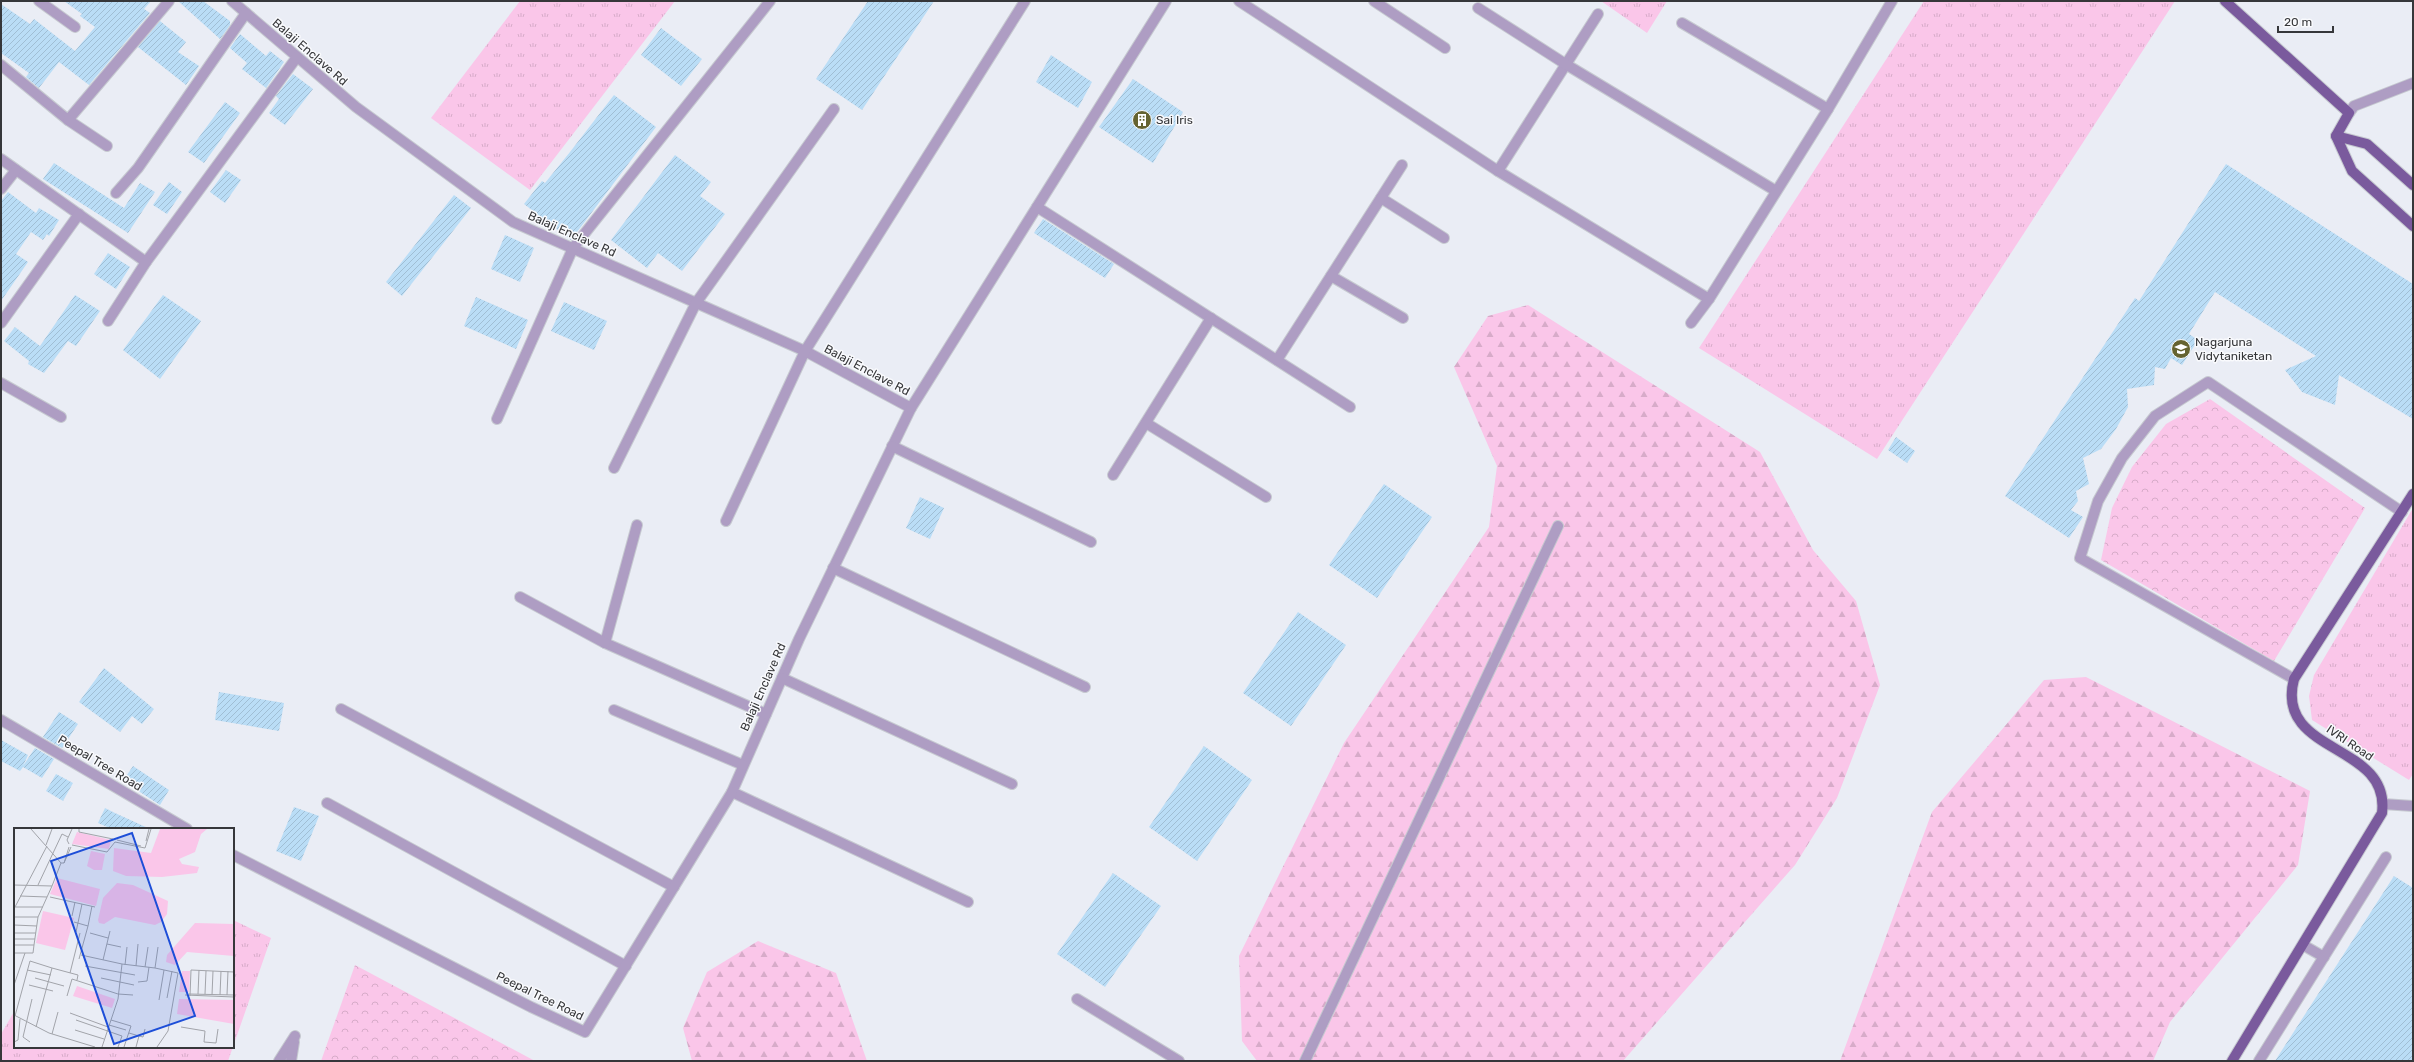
<svg xmlns="http://www.w3.org/2000/svg" width="2414" height="1062" font-family="Rubik,sans-serif">
<style>
.grass{fill:url(#grass-tufts)}
.forest{fill:url(#forest-firs)}
.park{fill:url(#park-crowns)}
.building{fill:url(#building-hatch)}
.lines{fill:none;stroke-linecap:round;stroke-linejoin:round}
.minor-casing{stroke:#c6c9d0;stroke-width:12}
.major-casing{stroke:#c6c9d0;stroke-width:12}
.minor{stroke:#ae9dc3;stroke-width:10}
.major{stroke:#7a5a9d;stroke-width:10}
.labels{text-anchor:middle;stroke-width:3;stroke-linejoin:round;paint-order:stroke}
.street-label{font-size:12px;fill:#36373a;stroke:#f9fafd}
.poi-label{font-size:12px;fill:#36373a;stroke:#f9fafd;text-anchor:start}
.inset-road{fill:none;stroke:#a2a4aa;stroke-width:1}
.view{fill:#1d4ed8;fill-opacity:0.15;stroke:#1d4ed8;stroke-width:2}
.inset-edge{fill:none;stroke:#36373a;stroke-width:2}
</style>
<defs>
<pattern id="grass-tufts" width="24" height="20" patternUnits="userSpaceOnUse"><rect width="24" height="20" fill="#fac6e9"/><path d="M3 7l-1-3M5 7V3M7 7l1-3M15 17l-1-3M17 17v-4M19 17l1-3" fill="none" stroke="#d7abc9"/></pattern>
<pattern id="forest-firs" width="22" height="20" patternUnits="userSpaceOnUse"><rect width="22" height="20" fill="#fac6e9"/><path d="M5 1l3.5 6h-7zM16 11l3.5 6h-7z" fill="#d7abc9"/></pattern>
<pattern id="park-crowns" width="20" height="18" patternUnits="userSpaceOnUse"><rect width="20" height="18" fill="#fac6e9"/><path d="M2 6a3 3 0 1 1 6 0M12 15a3 3 0 1 1 6 0" fill="none" stroke="#d7abc9"/></pattern>
<pattern id="building-hatch" width="6" height="6" patternUnits="userSpaceOnUse"><rect width="6" height="6" fill="#baddf6"/><path d="M-1 1l2-2M0 6l6-6M5 7l2-2" fill="none" stroke="#a0bed4"/></pattern>
</defs>
<rect width="100%" height="100%" fill="#eaedf5"/>
<g class="grass">
<path d="M520,1H675L530,190L431,118Z"/>
<path d="M1601,1H1667L1647,33Z"/>
<path d="M1924,1H2175L1877,459L1699,348Z"/>
<path d="M2413,508V774L2409,780L2312,720L2309,696L2314,675Z"/>
<path d="M233,920L271,938L228,1061H1V1034L15,1010V1047H233Z"/>
</g>
<g class="forest">
<path d="M1528,305L1760,452L1813,550L1856,601L1880,685L1837,798L1795,865L1623,1061H1257L1242,1041L1239,956L1344,743L1489,527L1497,466L1454,367L1488,316Z"/>
<path d="M2086,677L2310,791L2298,865L2170,1022L2153,1061H1840L1932,812L2044,680Z"/>
<path d="M758,941L836,973L867,1061H692L683,1028L707,972Z"/>
</g>
<g class="park">
<path d="M2210,399L2365,508L2274,661L2101,560L2112,508L2132,467L2166,424Z"/>
<path d="M355,965L535,1061H321Z"/>
</g>
<g class="building">
<path d="M64,1H151L144,9L150,13L89,85L59,62L39,88L26,77L29,73L1,53V4L30,24L34,19L75,51L95,27L80,16L82,14Z"/>
<path d="M178,1H203L230,21V25L220,39Z"/>
<path d="M868,1H934L862,110L816,79Z"/>
<path d="M160,21L186,42L178,52L199,66L186,85L138,47Z"/>
<path d="M661,28L702,59L681,86L641,55Z"/>
<path d="M240,34L266,56L270,51L284,62L266,88L242,69L247,63L230,48Z"/>
<path d="M1051,55L1092,82L1078,108L1036,82Z"/>
<path d="M293,74L313,89L285,125L269,113L279,99L276,96Z"/>
<path d="M1133,79L1183,112L1153,163L1099,127Z"/>
<path d="M614,95L656,127L571,240L524,204L542,181L545,183L570,152Z"/>
<path d="M225,102L240,113L204,163L188,152Z"/>
<path d="M675,155L711,182L700,196L725,214L682,271L658,253L647,268L611,240Z"/>
<path d="M54,163L124,208L140,183L155,192L128,233L43,179Z"/>
<path d="M2226,164L2413,284V419L2339,375L2335,405L2302,392L2285,370L2316,356L2215,292L2189,334L2198,340L2182,365L2171,358L2165,369L2155,367L2154,385L2127,389L2128,407L2116,429L2101,449L2083,458L2089,484L2076,491L2078,501L2071,510L2083,517L2069,538L2005,496L2135,298L2139,301Z"/>
<path d="M226,170L241,180L225,203L210,192Z"/>
<path d="M169,182L182,192L167,214L153,205Z"/>
<path d="M8,192L36,213L39,208L59,220L49,236L47,234L43,240L31,232L16,254L28,262L1,301V201Z"/>
<path d="M454,195L471,208L402,296L386,282Z"/>
<path d="M1043,219L1114,264L1105,278L1034,233Z"/>
<path d="M505,235L534,248L520,282L491,269Z"/>
<path d="M108,253L130,267L116,289L94,274Z"/>
<path d="M75,295L100,311L76,346L68,341L44,373L28,364L29,361L4,341L15,327L40,346Z"/>
<path d="M163,295L201,321L160,379L123,350Z"/>
<path d="M476,297L528,320L516,349L464,326Z"/>
<path d="M564,302L607,321L594,350L551,331Z"/>
<path d="M1896,437L1915,451L1907,463L1888,450Z"/>
<path d="M1384,484L1432,517L1377,598L1329,565Z"/>
<path d="M920,497L944,508L930,539L906,528Z"/>
<path d="M1298,612L1346,645L1291,726L1243,693Z"/>
<path d="M104,668L154,709L142,724L132,716L120,732L79,702Z"/>
<path d="M219,692L284,703L279,731L215,720Z"/>
<path d="M59,712L78,724L62,748L43,737Z"/>
<path d="M1,740L28,755L23,766L35,748L54,759L42,778L23,767L20,771L1,761Z"/>
<path d="M1204,746L1252,780L1197,861L1149,827Z"/>
<path d="M133,766L169,790L160,805L123,781Z"/>
<path d="M56,774L73,783L63,801L46,791Z"/>
<path d="M294,807L319,816L301,861L276,851Z"/>
<path d="M105,808L115,813L150,829H112L98,823Z"/>
<path d="M1113,873L1161,906L1105,987L1057,954Z"/>
<path d="M2394,876L2413,888V1061H2275Z"/>
</g>
<g class="lines">
<g class="minor-casing">
<g id="minor">
<path d="M39,1L75,27"/>
<path d="M232,1L356,107L513,222L805,351L911,408L799,639L732,792L968,902"/>
<path d="M1239,1L1498,171L1598,14"/>
<path d="M1374,1L1445,48"/>
<path d="M1478,8L1567,65L1776,191"/>
<path d="M1682,23L1828,109"/>
<path d="M1,65L68,120L169,1"/>
<path d="M2349,113L2354,106L2413,83"/>
<path d="M68,120L107,146"/>
<path d="M1,159L146,262L297,57"/>
<path d="M1498,171L1709,299"/>
<path d="M1,189L16,170"/>
<path d="M116,193L138,168L246,13"/>
<path d="M1381,198L1444,238"/>
<path d="M1037,207L1350,407"/>
<path d="M1331,276L1403,318"/>
<path d="M108,321L146,262"/>
<path d="M1,323L79,214"/>
<path d="M1691,323L1709,299L1828,109L1892,1"/>
<path d="M1277,360L1402,165"/>
<path d="M1,383L61,417"/>
<path d="M911,408L1166,1"/>
<path d="M497,419L573,248L770,1"/>
<path d="M1146,423L1266,497"/>
<path d="M892,446L1091,542"/>
<path d="M614,468L696,303L834,109"/>
<path d="M1113,475L1211,318"/>
<path d="M726,521L805,351L1025,1"/>
<path d="M637,525L605,643L766,714"/>
<path d="M833,568L1085,687"/>
<path d="M520,597L605,643"/>
<path d="M782,678L1012,784"/>
<path d="M2294,679L2080,558L2098,501L2122,458L2155,416L2208,382L2402,512"/>
<path d="M341,709L674,887"/>
<path d="M614,710L743,765"/>
<path d="M1,720L187,829"/>
<path d="M327,803L626,966"/>
<path d="M2383,804L2413,806"/>
<path d="M233,855L531,1007L585,1032L732,792"/>
<path d="M2303,945L2324,957"/>
<path d="M1077,999L1179,1061"/>
<path d="M279,1061L295,1036"/>
<path d="M291,1061L294,1042"/>
<path d="M1305,1061L1558,526"/>
<path d="M2259,1061L2386,857"/>
</g>
</g>
<g class="major-casing">
<g id="major">
<path d="M2225,1L2349,113L2336,136L2352,171L2413,226"/>
<path d="M2336,136L2367,144L2413,185"/>
<path d="M2232,1061L2382,813C2391,742 2274,755 2294,679L2413,494"/>
</g>
</g>
<use href="#minor" class="minor"/>
<use href="#major" class="major"/>
</g>
<defs>
<g id="building-disc" transform="scale(1)"><circle r="9.5" fill="#656330" stroke="#f9fafd"/><path d="M-4-6H4V6H1V3H-1V6H-4ZM-2.5-4.3h1.7v1.8h-1.7ZM.8-4.3h1.7v1.8H.8ZM-2.5-1h1.7V.8h-1.7ZM.8-1h1.7V.8H.8Z" fill="#fff"/></g>
<g id="school-disc" transform="scale(1)"><circle r="9.5" fill="#656330" stroke="#f9fafd"/><path d="M0-5L7-2L0 1L-7-2ZM-4 1L0 2.5L4 1V4Q0 6-4 4Z" fill="#fff"/></g>
</defs>
<g fill-rule="evenodd">
<use href="#building-disc" x="1142" y="120"/>
<use href="#school-disc" x="2181" y="349"/>
</g>
<g class="labels">
<g class="street-label">
<text transform="translate(310 52) rotate(41)" y="4">Balaji Enclave Rd</text>
<text transform="translate(572 234) rotate(24)" y="4">Balaji Enclave Rd</text>
<text transform="translate(867 370) rotate(28)" y="4">Balaji Enclave Rd</text>
<text transform="translate(763 687) rotate(-66)" y="4">Balaji Enclave Rd</text>
<text transform="translate(2350 743) rotate(34)" y="4">IVRI Road</text>
<text transform="translate(100 763) rotate(31)" y="4">Peepal Tree Road</text>
<text transform="translate(540 996) rotate(26)" y="4">Peepal Tree Road</text>
</g>
<g class="poi-label">
<text x="1156" y="124">Sai Iris</text>
<text x="2195" y="346">Nagarjuna<tspan x="2195" dy="14">Vidytaniketan</tspan></text>
</g>
</g>
<g transform="translate(14 828)">
<rect width="220" height="220" fill="#eaedf5"/>
<path d="M63,4L97,12L95,21L58,16ZM43,50L86,61L82,78L36,66ZM29,83L60,90L51,122L22,115ZM63,158L101,171L98,180L59,168ZM165,171L220,172V196L163,186Z" fill="#fac6e9"/>
<path d="M146,1H193L187,6L181,24L165,31L168,36L185,39L183,45L148,49L112,48L99,43L100,20L137,25ZM103,55L119,57L154,73L153,86L147,94L141,97L101,89L90,96L85,95L84,92L89,70ZM181,95L220,96V128L173,124L161,137L152,134L153,127Z" fill="#fac6e9"/>
<path d="M77,23L91,26L88,42H80L73,38ZM168,143H176L175,164H165Z" fill="#fac6e9"/>
<path class="inset-road" d="M17,1L47,35M65,1V4L99,11M103,12L127,18M132,13L135,1M55,16L53,12L58,1M32,17L38,1M58,17L93,24L101,14L131,20L137,1M50,35L57,19M50,35L55,19M0,57L38,58L47,35H50M24,57L48,6L54,9M6,68L33,69M36,69L81,79M1,79L33,18M1,79H29M58,88L61,74M0,89H24M60,94L74,98L65,131M0,97L23,98M74,98L78,78M62,104L68,76M0,105H22M76,105L94,110M0,111H21M93,116L107,119M0,117H20L24,89L38,58M0,125H19L20,117M67,127L108,136M89,132L96,103M111,137L113,119M71,138L121,147M122,138L124,116M131,139L134,119M141,140L164,145L154,203L143,219M13,142L37,147M56,145L66,105M21,150L50,158M87,150L120,157M124,154L133,153L135,139M0,157L11,125M15,157L39,163M175,166L220,167M184,166L185,142M191,166L192,143M171,167L220,169M198,167L199,143M206,167L207,143M213,167L214,143M53,168L58,151L104,166L119,167M176,168L177,142L220,144M153,170L158,143M145,172L150,142M56,185L94,199M0,187L35,205L81,219M1,188L16,133L38,140M62,192L108,208L104,219M97,192L117,198L110,219M95,197L112,202M22,199L38,140L64,147L63,152M167,199L191,203L190,214L202,215L204,201M61,202L90,211M115,205L125,208L122,219M38,206L44,184M125,208L129,209L131,201M0,214L4,212L6,191M16,214L9,209L18,171M88,219L104,171L108,136L141,140L144,119"/>
<path class="view" d="M118,5L181,188L100,216L37,33Z"/>
<rect width="220" height="220" class="inset-edge"/>
</g>
<rect width="2414" height="1062" fill="none" stroke="#36373a" stroke-width="4"/>
<path d="M2278 26v6h55v-6" fill="none" stroke="#36373a" stroke-width="2"/>
<text x="2284" y="26" font-size="12" fill="#36373a" stroke="#f9fafd" stroke-width="3" paint-order="stroke">20 m</text>
</svg>
